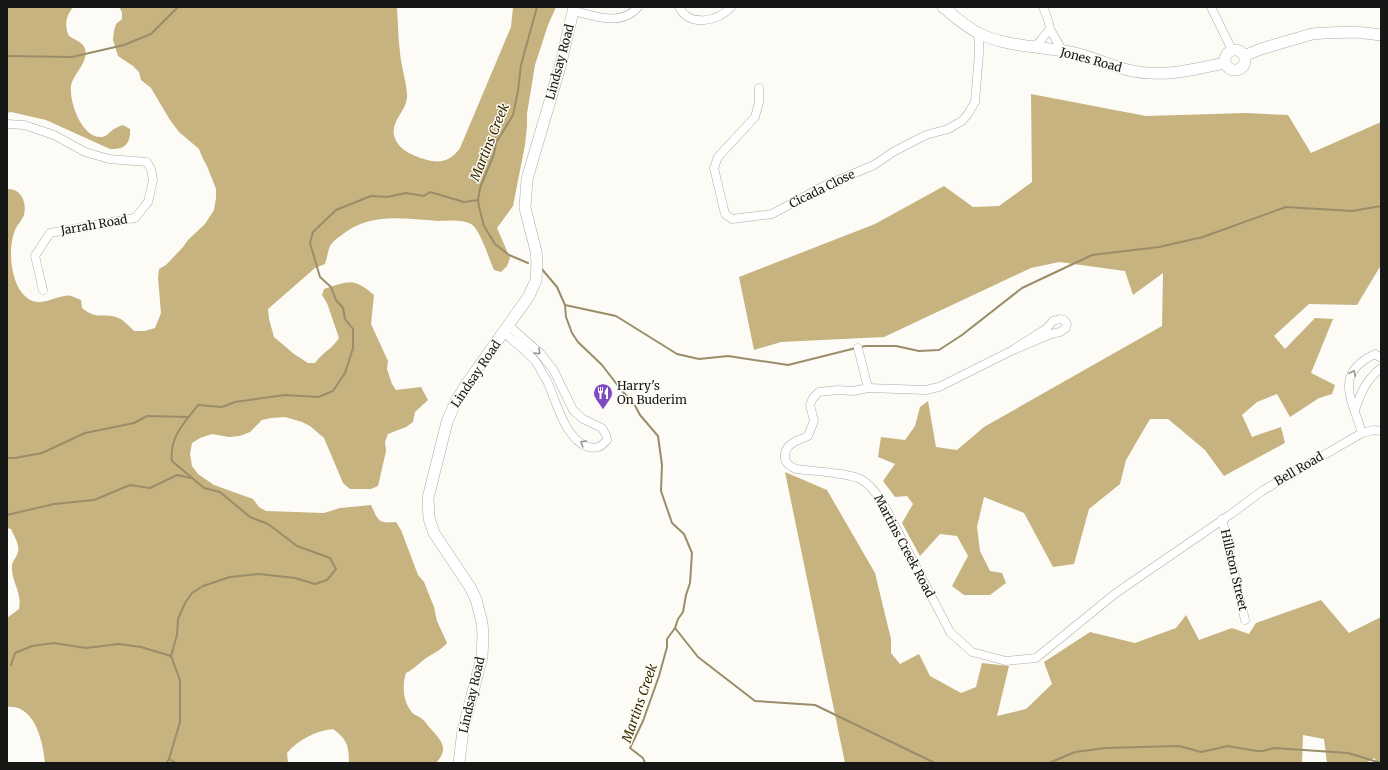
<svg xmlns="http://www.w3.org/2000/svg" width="1388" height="770" font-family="Merriweather,serif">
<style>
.forest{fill:#c6b380}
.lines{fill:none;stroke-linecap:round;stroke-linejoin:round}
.stream{stroke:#9b8d69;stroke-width:2}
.street-casing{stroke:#aeaca7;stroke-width:9}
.secondary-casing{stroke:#aeaca7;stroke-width:12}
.street{stroke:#fff;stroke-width:8}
.secondary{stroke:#fff;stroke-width:11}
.oneway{stroke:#979796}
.labels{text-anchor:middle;stroke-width:3;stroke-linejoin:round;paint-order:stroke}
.street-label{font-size:12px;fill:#171715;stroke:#fdfbf6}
.poi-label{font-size:12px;fill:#171715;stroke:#fdfbf6;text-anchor:start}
.water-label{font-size:13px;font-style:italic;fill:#382b00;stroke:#fdfbf6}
</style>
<rect width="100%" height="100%" fill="#fdfbf6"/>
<g class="forest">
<path d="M7,7H73C66,16 64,25 69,36C75,40 83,42 85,49C89,62 73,74 71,86C69,102 82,139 102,137C108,136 109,132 114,129C117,127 120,126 123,125L130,129C131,144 124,150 110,149L46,120L11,112L7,113Z"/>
<path d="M119,7H397C398,22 398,38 400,53C401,65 408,88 407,98C406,111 391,121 394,135C397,151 418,158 432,161C444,163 453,158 460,148L511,27L513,7H556L548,25L535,65L527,114V126L525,145L513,206L497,228L510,258L507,266L501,272L494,270C489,259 480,229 471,224C461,219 448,221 438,221C405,219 371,212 343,234C339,237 333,241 330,246C328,251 327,258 325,264L315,268L268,309L269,319L274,337L294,354L308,363H315C322,353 333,348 339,338L327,303L322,295L324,289C349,281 353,277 374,295L371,324L388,361L387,369L392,384L396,390L421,387L428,400L415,412L413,422L406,427L388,434L385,442L386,451L378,486L371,489H350L343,483L324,438L310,426L302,422L285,417L271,418L262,420L250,432L240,436L229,437L212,434L200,438L192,443L190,454L192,466L198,474L214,485L253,499L259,507L266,511L324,513L340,508L371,505C378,520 378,524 396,522L401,530L418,575L424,582L434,607L437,621L447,643C441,650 434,653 426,658C419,663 414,669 406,673C402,685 403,701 411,711C413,715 417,715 421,718C425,721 428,726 431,729C442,741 449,749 436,763H349C349,746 347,739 333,729C315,731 298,740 287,753L288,763H45C43,742 35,704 7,707V618L19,609C22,593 13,584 12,570C11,561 16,559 18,552C20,545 14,536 11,529L7,528V189C21,188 27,202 24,215C22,220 18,224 16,228C7,246 10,284 26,297C39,308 51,298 64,296C70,294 76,298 81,300L82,308C97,320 102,313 116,317C123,319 129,326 134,331H145L155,328L161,313L158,278L159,269L166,265L183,247L188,240L205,224L214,210L216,198V189L207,166L203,159L199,149L179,132L170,120L151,88L141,80L139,72L133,66L118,56L113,40L114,31L116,24L122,19V12Z"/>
<path d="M1031,94L1146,116L1246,113L1288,115L1311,153L1381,122V265L1357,305L1309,304L1274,336L1285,349L1315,318L1333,319L1311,373L1335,385L1332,394L1319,398L1290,417L1277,394L1257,402L1242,415L1252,437L1281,427L1285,443L1224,476L1205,450L1168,419H1150L1126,460L1120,484L1089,509L1074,564L1053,567L1024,513L984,497L977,527L980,551L990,571L1002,573L1006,583L990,595H964L952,586L968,556L957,536L940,534L920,556L902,523L913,504L907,496L895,497L883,481L895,464L878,457L881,437L905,440L915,426L920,407L928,401L936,447L957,450L984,427L1162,326L1163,273L1133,295L1125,271L1059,262L1031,268L884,337L781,342L754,350L739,277L875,224L944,186L973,207L999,206L1032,182Z"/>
<path d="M785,472L827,490L875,573L891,639V653L900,664L919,654L930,676L961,693L976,687L982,663L1009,666L997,716L1026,709L1052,684L1044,662L1090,632L1135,643L1176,628L1186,615L1199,640L1232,628L1249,634L1256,623L1321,600L1349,633L1381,617V763H1378L1374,758L1366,763H1327L1324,739L1303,735L1302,763H845Z"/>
</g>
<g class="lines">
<g class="stream">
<path d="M7,56L72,57L124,45L151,34L178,7"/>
<path d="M528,263L509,255L495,244L484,226L479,207L478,200L480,188L494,154L496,143L513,115L518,91L521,65L537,7"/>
<path d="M541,268L557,287L565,305L566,317L572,333L578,342L602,365L622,391L633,402L640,415L658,436L662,465L661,491L672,523L684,534L692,553L690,583L686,595L683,612L678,619L675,628L667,639V647L659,676L643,721L630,748L643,758L645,763"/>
<path d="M565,305L616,316L677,354L699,359L728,356L788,365L856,348"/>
<path d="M860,347L866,346H896L919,351L939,350L962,335L1022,288L1092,255L1159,247L1203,237L1286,207L1352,211L1381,206"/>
<path d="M7,458H15L42,453L85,433L134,423L147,416L188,417"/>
<path d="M7,515L54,504L94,500L130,485L150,488L177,475L191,478"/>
<path d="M675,628L698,657L755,701L815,705L935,763"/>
<path d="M11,665L15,653L32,646L54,643L86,648L119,644L141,647L171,656"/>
<path d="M169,759L176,763"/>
<path d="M166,763L169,759L180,722V680L171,656L177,635L178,619L185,603L192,593L203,586L230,577L259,574L295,578L315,584L327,580L336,569L330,558L297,546L268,524L250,517L220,492L204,488L172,461C169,437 185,422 198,405L222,407L235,402L285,395L318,397L333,391L345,373L353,348V329L345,319L343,308L336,300L331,287L320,277L310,243L313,232L336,210L371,196L387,197L406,193L424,196L430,192L464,202L478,200"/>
<path d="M1049,763L1075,752L1105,748L1179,746L1201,752L1228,746L1257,751H1263L1274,748L1348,753L1381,763"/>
</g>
<g class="street-casing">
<g id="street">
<path d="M679,7C690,28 718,21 731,7"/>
<path d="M1043,7L1048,20L1050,29L1063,52"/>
<path d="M1211,7L1232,50"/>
<path d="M574,11C595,16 621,27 638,7"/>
<path d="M1034,47L1041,40L1050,29"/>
<path d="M759,88V102L755,117L718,157L714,168L725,214L732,219L772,214L824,186L874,165L893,152L926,135L948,129L962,121L968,114L975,102L979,53V40L977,32"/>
<path d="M7,124L24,125L54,135L85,152L109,159L147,162L151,169L153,180L148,202L135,218L50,233L35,256L43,290"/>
<path d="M504,333C515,342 527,351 536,362C540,368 543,375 547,381C556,400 565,440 588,447C597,449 601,447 607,440L606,435L602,428L583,419L573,410L553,369L540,353L509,326"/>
<path d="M858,348L868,388"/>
<path d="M1011,351L1051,334L1060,332L1066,328L1067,324L1064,320L1060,319L1053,321L1047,328L1011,351L939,387L926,390L868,388L853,391L837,390L819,392L813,398L810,405L814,421L808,436C805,438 800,439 796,441C782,448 780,463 796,469C812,471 850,473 862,480C872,486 877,495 883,503L950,632L972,652L1006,661L1036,658L1116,593L1231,514L1262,491L1362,433L1374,430L1381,431"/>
<path d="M1355,410C1361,392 1366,380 1381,368"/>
<path d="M1362,433C1352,399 1333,374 1375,354L1381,358"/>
<path d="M1222,519L1245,620"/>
</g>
</g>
<g class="secondary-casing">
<g id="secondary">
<path d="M943,7C954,16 965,26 978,33C1006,47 1039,46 1070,52C1090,56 1109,65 1128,70C1161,78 1193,70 1225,63"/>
<circle cx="1235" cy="60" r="10"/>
<path d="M1244,56L1261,49L1312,34L1324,33L1356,32L1381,35"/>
<path d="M459,763L463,730L482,657L483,634L482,623L476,599L470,587L434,533L429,518L428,498L447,422L456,401L468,382L529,296L536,280L537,262L536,251L525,208L527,179L560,67L574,7"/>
</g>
</g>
<use href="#street" class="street"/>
<use href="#secondary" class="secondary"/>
</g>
<defs><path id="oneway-chevron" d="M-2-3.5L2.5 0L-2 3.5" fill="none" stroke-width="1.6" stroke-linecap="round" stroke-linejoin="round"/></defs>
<g class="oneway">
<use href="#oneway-chevron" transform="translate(538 352) rotate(44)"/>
<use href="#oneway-chevron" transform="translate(1353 373) rotate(-65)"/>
<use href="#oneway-chevron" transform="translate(583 443) rotate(-148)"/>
</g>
<defs>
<g id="restaurant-pin" transform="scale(1)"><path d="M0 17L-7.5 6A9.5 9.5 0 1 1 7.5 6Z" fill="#7e4ac1" stroke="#fdfbf6"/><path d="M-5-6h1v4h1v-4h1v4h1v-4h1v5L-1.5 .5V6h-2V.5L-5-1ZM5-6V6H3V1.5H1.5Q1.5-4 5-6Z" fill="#fff"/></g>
</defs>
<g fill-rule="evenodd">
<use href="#restaurant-pin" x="603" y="393"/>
</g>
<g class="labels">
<g class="street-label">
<text transform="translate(1091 60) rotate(15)" y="4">Jones Road</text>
<text transform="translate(560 62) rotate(-75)" y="4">Lindsay Road</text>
<text transform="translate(822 189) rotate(-26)" y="4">Cicada Close</text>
<text transform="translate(94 225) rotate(-10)" y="4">Jarrah Road</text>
<text transform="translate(476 374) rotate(-56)" y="4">Lindsay Road</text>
<text transform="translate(1299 469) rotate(-30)" y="4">Bell Road</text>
<text transform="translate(904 546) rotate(62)" y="4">Martins Creek Road</text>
<text transform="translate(1234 570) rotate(77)" y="4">Hillston Street</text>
<text transform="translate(472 695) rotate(-77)" y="4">Lindsay Road</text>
</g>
<g class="poi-label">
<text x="617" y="390">Harry's<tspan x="617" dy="14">On Buderim</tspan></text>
</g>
<g class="water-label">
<text transform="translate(489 142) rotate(-68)" y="5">Martins Creek</text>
<text transform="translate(639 703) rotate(-71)" y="5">Martins Creek</text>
</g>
</g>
<rect width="1388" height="770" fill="none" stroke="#171715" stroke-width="16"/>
</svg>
